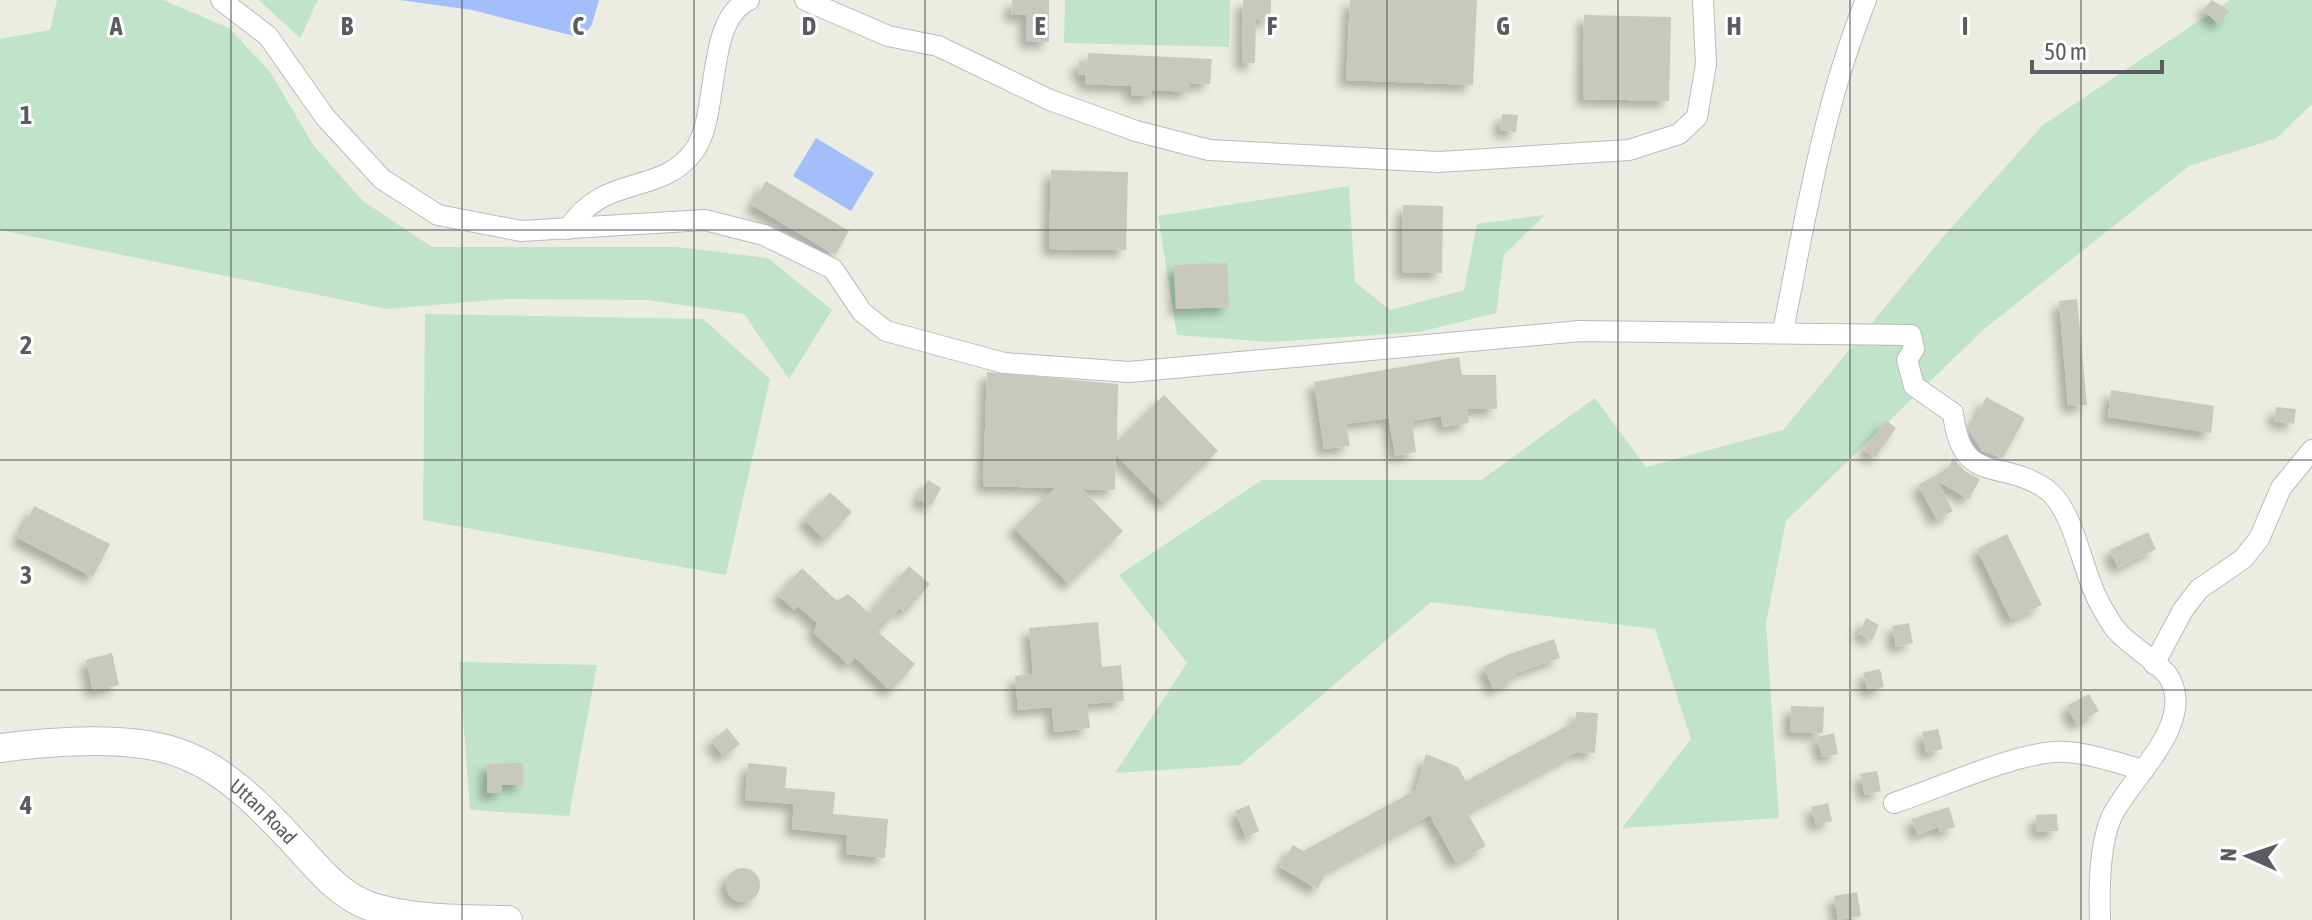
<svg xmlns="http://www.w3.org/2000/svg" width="2312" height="920" font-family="'Asap Condensed',sans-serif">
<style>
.green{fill:#c0e3ca}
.water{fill:#a4bdfb}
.building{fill:#c8c8bf;filter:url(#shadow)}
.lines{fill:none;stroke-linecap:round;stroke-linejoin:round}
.street-casing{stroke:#babac0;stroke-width:22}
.secondary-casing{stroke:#bbbcc3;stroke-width:30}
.street{stroke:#fff;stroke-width:20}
.secondary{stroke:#fff;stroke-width:28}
.grid{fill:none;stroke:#5b5c62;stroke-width:2;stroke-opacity:0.55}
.labels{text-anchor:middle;stroke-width:6;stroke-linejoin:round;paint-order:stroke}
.street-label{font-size:20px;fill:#5b5c62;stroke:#fff}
.grid-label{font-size:26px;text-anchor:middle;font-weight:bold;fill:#5b5c62;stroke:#fff;stroke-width:6;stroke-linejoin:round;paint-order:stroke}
</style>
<defs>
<filter id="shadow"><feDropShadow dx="-7" dy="7" stdDeviation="4" flood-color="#0004"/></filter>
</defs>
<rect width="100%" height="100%" fill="#ecede2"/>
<g class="green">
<path d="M57,0H163L229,28L271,73L313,145L363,201L432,247H677L768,258L832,310L789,379L744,314L647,300L506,299L387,309L0,230V39L50,30Z"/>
<path d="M259,0H318L300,38Z"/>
<path d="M1065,0H1230L1229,47L1064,43Z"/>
<path d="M2230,0H2312V104L2277,138L2189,166L1983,330L1786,521L1766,623L1779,818L1622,828L1691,739L1655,629L1431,602L1240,765L1115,773L1187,663L1119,575L1262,480H1481L1595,398L1646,467L1783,430L1943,237L2043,125Z"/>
<path d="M1349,186L1355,282L1390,310L1464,290L1477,224L1545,215L1504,255L1496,313L1420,332L1270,342L1177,335L1158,216Z"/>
<path d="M425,314L703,319L770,379L726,575L423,520Z"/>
<path d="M459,662L597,665L569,816L470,810Z"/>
</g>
<g class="water">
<path d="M400,0H599L592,24L582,38L472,10Z"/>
<path d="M816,138L874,173L851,211L793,176Z"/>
</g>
<g class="building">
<path d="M1012,0H1049V42L1026,41V15H1011Z"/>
<path d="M1243,0H1271V20L1256,19L1255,63H1242Z"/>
<path d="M1350,0H1477L1473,85L1346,80Z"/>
<path d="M2212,0L2229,11L2219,24L2203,10Z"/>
<path d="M1584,15L1671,17L1669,101L1583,99Z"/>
<path d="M1088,53L1212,59L1210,84L1190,83V92L1152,90V96L1131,95L1132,86L1085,84V75H1078L1079,61L1088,62Z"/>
<path d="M1502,114L1518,115L1516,132L1500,130Z"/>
<path d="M1051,170L1128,172L1126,250L1049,249Z"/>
<path d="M766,181L849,231L835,255L752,205Z"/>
<path d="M1403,205L1443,206L1442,273L1402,272Z"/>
<path d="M1227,263L1229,307L1176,309L1174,265Z"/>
<path d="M2077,299L2087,405L2068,406L2059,301Z"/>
<path d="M1459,357L1462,375H1496L1497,409H1467L1469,423L1443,427L1441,416L1412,421L1416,452L1395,456L1389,418L1346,424L1350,446L1324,449L1314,382Z"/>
<path d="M987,372L1118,384L1117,442L1164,395L1218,451L1164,504L1116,455L1115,490L1082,489L1123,531L1069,584L1014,528L1055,488L983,486Z"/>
<path d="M2111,390L2214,406L2211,433L2108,417Z"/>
<path d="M1986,397L2025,418L2003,458L1982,451L1970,432Z"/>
<path d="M2276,407L2296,409L2294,424L2274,421Z"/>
<path d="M1886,420L1896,428L1875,458L1864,450Z"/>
<path d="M1953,458L1965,471L1980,479L1969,499L1937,481L1953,511L1937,520L1918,485L1948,468Z"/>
<path d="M928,480L941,488L931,506L917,499Z"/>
<path d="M830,492L852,512L825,540L804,520Z"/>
<path d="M34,506L110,544L93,577L18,538Z"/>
<path d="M2148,532L2156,549L2118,568L2110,550Z"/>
<path d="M2007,534L2042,605L2011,620L1977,549Z"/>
<path d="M909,566L930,584L905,613L900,608L878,632L915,664L891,691L858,660L854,658L849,665L814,633L817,623L798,606L794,610L778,595L802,568L837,601L848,594L869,613Z"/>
<path d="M1866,618L1879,625L1872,640L1859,634Z"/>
<path d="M1098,622L1102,667L1121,665L1124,701L1087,704L1090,728L1054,732L1052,707L1018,710L1015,676L1033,674L1029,628Z"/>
<path d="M1909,623L1913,643L1896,647L1892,626Z"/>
<path d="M1554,639L1560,658L1514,674L1516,678L1494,689L1483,667L1509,654Z"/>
<path d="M112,653L119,685L93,691L86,660Z"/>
<path d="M1880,669L1884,687L1868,691L1863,673Z"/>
<path d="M2089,694L2099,711L2076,724L2067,706Z"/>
<path d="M1791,706L1824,707L1823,733L1790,732Z"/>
<path d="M1576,712L1598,713L1595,753L1577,752L1467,812L1486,846L1456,863L1430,815L1328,870L1317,889L1280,867L1293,845L1303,851L1416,790L1426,754L1458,767L1466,781L1576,721Z"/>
<path d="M727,728L740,744L724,757L711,741Z"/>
<path d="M1938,729L1943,749L1926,753L1922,732Z"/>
<path d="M1834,733L1838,754L1822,757L1817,737Z"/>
<path d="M523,763V785H501L502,793H487V764Z"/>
<path d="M748,763L787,767L785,788L835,792L833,814L888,819L885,858L846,854L847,835L792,829L794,804L745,800Z"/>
<path d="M1877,771L1881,791L1865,795L1860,774Z"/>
<path d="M1828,803L1832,821L1816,825L1811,807Z"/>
<path d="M1249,805L1259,831L1246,837L1235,811Z"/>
<path d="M1949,807L1955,827L1940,832L1938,827L1918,835L1911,819Z"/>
<path d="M2057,814L2058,831L2037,832L2036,815Z"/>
<circle cx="743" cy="885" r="17"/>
<path d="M1857,892L1861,916L1838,920L1834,896Z"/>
</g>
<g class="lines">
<g class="street-casing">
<g id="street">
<path d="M221,0L268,36L325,117L382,179L438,215L521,231L705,220L764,235L833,269L862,312L886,331L1004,363L1129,372L1580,331L1911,335L1914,349L1907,360L1914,386L1953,413C1962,488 2000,457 2046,489C2075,510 2082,573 2100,604C2106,614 2111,626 2120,634C2132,647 2162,664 2170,679C2195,726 2128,780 2111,818C2099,847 2099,889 2100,920"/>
<path d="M805,0L888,36L938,46L1050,100L1136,131L1209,150L1439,162L1629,150L1679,134L1697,117L1706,64L1703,0"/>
<path d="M568,229C605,172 660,197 694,151C721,114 704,21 749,0"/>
<path d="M1783,331C1805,220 1823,106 1866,0"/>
<path d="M2154,664L2183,610L2199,589L2243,559L2259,539L2281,488L2312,450"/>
<path d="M1894,803C1939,788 2008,756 2053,752C2083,750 2116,763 2144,770"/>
</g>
</g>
<g class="secondary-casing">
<g id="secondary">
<path id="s1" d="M0,748C54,741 137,734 187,756C227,772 262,808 291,839C314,863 336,894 369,906C412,920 463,919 508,920"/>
</g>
</g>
<use href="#street" class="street"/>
<use href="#secondary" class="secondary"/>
</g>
<path class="grid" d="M231,0V920M462,0V920M694,0V920M925,0V920M1156,0V920M1387,0V920M1618,0V920M1850,0V920M2081,0V920M0,230H2312M0,460H2312M0,690H2312"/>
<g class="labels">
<g class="street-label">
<text dy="7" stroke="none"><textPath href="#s1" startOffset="284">Uttan Road</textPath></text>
</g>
</g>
<g class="grid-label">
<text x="116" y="35">A</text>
<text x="347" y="35">B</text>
<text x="578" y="35">C</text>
<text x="809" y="35">D</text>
<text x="1040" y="35">E</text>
<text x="1272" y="35">F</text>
<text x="1503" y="35">G</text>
<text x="1734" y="35">H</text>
<text x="1965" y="35">I</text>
<text x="26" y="124">1</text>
<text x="26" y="354">2</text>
<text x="26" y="584">3</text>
<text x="26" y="814">4</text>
</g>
<g transform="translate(2248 856) rotate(273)" stroke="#ffffff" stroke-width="6" paint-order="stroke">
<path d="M0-6L14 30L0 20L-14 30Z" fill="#5b5c62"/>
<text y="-12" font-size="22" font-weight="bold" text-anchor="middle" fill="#5b5c62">N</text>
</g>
<path d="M2032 60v12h130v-12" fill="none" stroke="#5b5c62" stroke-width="4"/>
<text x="2044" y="60" font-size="24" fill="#5b5c62" stroke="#ffffff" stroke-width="6" paint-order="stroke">50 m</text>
</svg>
